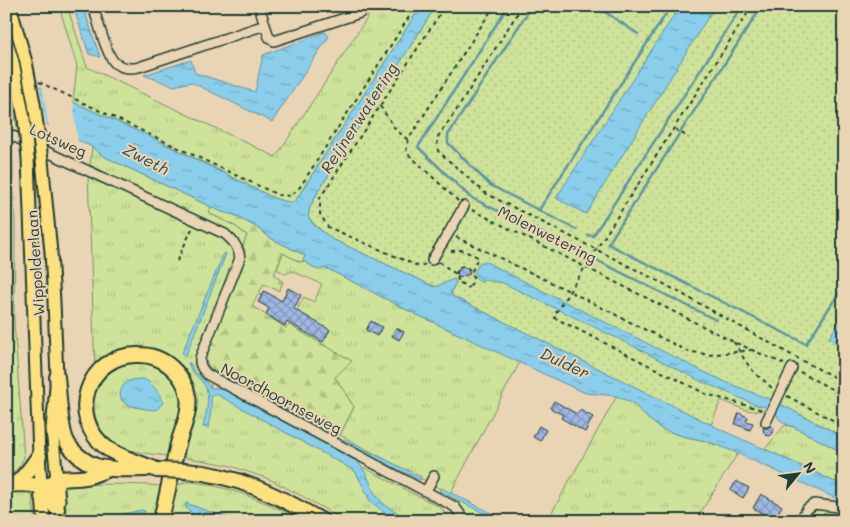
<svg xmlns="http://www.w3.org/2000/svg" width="850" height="527" font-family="Mali,sans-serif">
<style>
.grass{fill:url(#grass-tufts);stroke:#769066}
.forest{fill:url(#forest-firs);stroke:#769066}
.park{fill:url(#park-dots);stroke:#769066}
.water{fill:url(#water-ripples);stroke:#5f94a2}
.pier{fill:#e9d4b3}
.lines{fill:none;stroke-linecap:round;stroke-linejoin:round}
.stream{stroke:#5f94a2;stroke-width:2.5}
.building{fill:url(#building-cross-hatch);stroke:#1f3d34}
.minor-casing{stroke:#1f3d34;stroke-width:12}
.major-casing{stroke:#1f3d34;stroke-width:15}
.highway-casing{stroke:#1f3d34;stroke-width:18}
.path{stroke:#1f3d34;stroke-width:2;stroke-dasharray:4 4;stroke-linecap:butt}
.minor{stroke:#e9d4b3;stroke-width:9}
.major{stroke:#fde080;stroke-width:11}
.highway{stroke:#fde080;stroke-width:14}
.major-bridge-casing{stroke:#1f3d34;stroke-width:15;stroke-linecap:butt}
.highway-bridge-casing{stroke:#1f3d34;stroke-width:18;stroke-linecap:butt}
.major-bridge{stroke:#fde080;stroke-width:11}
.highway-bridge{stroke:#fde080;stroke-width:14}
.labels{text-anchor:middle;stroke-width:4;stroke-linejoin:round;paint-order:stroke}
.street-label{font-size:15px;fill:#1f3d34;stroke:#e9d4b3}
.water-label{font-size:16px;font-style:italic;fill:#2a4c46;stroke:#e9d4b3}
</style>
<defs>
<pattern id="grass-tufts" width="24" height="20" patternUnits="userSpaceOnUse" patternTransform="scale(1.25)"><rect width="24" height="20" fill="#cee399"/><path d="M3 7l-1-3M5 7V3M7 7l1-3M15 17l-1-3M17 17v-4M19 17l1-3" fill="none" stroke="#b0c484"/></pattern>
<pattern id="forest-firs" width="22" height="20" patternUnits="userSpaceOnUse" patternTransform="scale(1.25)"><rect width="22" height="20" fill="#cee399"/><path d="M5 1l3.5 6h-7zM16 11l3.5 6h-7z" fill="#b0c484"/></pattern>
<pattern id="park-dots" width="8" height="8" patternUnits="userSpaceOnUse" patternTransform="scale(1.25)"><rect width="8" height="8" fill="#cee399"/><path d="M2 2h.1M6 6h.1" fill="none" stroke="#b0c484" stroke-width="1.8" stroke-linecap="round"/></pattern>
<pattern id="water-ripples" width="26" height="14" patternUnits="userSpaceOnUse" patternTransform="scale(1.25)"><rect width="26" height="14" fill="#8aceec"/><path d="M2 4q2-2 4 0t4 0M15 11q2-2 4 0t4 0" fill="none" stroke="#70a8c0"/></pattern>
<pattern id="building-cross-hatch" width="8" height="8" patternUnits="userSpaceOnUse" patternTransform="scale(1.25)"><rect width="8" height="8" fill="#a0b7e5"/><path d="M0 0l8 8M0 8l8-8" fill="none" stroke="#8296ba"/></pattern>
</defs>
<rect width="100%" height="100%" fill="#e9d4b3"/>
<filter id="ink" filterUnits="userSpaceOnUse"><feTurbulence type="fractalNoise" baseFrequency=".02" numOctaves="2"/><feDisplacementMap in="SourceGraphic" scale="10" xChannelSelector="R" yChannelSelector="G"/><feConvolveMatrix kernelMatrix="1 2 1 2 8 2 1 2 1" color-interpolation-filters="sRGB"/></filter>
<g filter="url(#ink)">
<g class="grass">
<path d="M59,6H67L87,67L276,157L375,6H421L295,201C283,206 254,188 242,182C187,153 130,127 73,102L77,66Z"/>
<path d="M6,104L13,108L19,135L6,129Z"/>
<path d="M6,139L12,142L15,227L14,322L24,457C19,468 17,471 6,476Z"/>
<path d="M92,147L103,156L211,207L209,213L235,226L247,235L243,246L226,231L90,165Z"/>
<path d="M88,174L224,238C235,248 237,253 233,267L199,345L194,364L199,373L212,382L209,391L216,392L269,423L347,466L357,469L365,468L422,498L440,507L451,521H345L304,497L269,479L228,465L206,461L180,457L192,401L158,355L95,370Z"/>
<path d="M283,253L300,262L303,261L318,269L326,268L409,311L520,362L450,494L505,521H471L462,508L450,494L340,435L354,407L334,377L351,361L289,325L304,297L314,302L322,284L292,271L285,274L277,269Z"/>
<path d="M132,362C137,362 142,361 147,363C166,368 182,385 181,406C181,422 174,440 169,456C152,454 131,453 116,444C91,429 86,393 107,373C114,367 122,364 132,362Z"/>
<path d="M617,396L634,404L646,417L682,436L706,441L738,453L695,521H547Z"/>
<path d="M785,425L794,427L844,453V486L765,449Z"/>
<path d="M184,481C227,485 265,501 303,521H240L207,511L186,503L185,506L193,515L201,521H186L178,516L173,521L168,514L174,484H183Z"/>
<path d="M69,484C99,485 130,483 161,486L157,507L151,521H143L145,515L104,519L103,521H67L63,485Z"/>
<path d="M6,489H30L32,493L35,521H6Z"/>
<path d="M822,508H830L844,513V521H802L807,514Z"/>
</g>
<path class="forest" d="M211,207L222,212L234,214L256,227L272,239L306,256L303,261L300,262L283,253L274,275L283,282L279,291L264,284L252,306L286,328L289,325L352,361L335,377L354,407L340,435L210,369L205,359L207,348L244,260L245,251L243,246L247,235L235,226L209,213Z"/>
<path class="park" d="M436,6H844V437L778,403C755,418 744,409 721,400L711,425L452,296L451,292L456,282L437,287L424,282L332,239L315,225L308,217L310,207L319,190Z"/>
<g class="water">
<path d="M73,6H83L100,57L89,54Z"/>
<path d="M421,6H436L319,190L310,207L308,217L314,225L332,239L435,287L454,279L456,282L451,292L452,296L730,434L765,449L844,486V502L730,450L706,441L682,436L661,429L646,417L634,404L617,396L586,393L574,388L409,311L326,268L318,270L303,261L305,255L272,239L256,227L234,215L222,212L103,156L92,147L6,104V72L153,138L276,199L291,203L295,201Z"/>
<path d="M680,6H715L586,214L556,198Z"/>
<path d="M325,32L329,36L272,122L191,82L174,86L144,75L191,60L195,73L255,92L263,55Z"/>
<path d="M224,253L226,254L186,355L182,353Z"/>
<path d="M480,262H486L696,368L728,383L774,401L771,408L756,405L698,380L629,344L503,283L484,280L480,282L475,278V271Z"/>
<path d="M844,314V344L842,346L829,338Z"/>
<path d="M188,363H190L194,371L207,383L211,388H221L358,462L366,473L375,494L385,505L412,521H399L385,513L370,501L363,486L355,471L216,394L211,395V411L208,428L203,427C206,413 212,394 203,383C197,376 191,372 188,363Z"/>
<path d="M210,370L339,437L338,440L209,373Z"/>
<path d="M144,379C154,385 159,392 163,403L156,410C150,410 131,407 126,404C118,400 119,389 125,384C129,379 138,379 144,379Z"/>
<path d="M778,403L844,437V453L794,427C783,424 779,421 775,411Z"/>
<path d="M343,439L421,477L420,480L341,442Z"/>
<path d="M441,488L508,521H500L439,491Z"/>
<path d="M186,503L207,511L240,521H201L193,515L185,505Z"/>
<path d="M141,510L145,511L143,521H103L110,517Z"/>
</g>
<g class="pier">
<path d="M6,69L39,84L47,127L15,111L6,74Z"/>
<path d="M42,85L73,99L78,143L49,128Z"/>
</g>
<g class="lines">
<g class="stream">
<path d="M508,6L418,147L470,197L716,320"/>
<path d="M532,6L448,135V143L490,185L577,230"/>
<path d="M596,6L638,34"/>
<path d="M762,6L608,244L806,344L844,285"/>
<path d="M539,210L671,6"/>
<path d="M588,235L593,236L742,6"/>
</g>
</g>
<g class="building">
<path d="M464,267L468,269L470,274L459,278L457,272L460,268Z"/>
<path d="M288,288L301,295L294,309L330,330L323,342L287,322L285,326L266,314L269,308L258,302L264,291L282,301Z"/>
<path d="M371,321L382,327L377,336L366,330Z"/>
<path d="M396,328L404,332L399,340L392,336Z"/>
<path d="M554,401L577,414L580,410L593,417L585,432L561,418L563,415L550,408Z"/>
<path d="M739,413L748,417L746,421L753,423L750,430L735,424Z"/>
<path d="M771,425L774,429L773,433L770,436L766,435L764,433L763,428H767Z"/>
<path d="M539,426L546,430L540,441L533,437Z"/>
<path d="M736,481L749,488L743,498L731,490Z"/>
<path d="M761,494L782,506L774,520L753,508Z"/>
</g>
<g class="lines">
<g class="minor-casing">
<g id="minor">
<path d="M93,6C97,18 107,57 115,63C122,68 131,69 139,67L265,25"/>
<path d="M259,6L269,37L274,41L354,15L360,13L367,6"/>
<path d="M6,133L225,234C234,242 238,246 240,258L200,358C199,366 203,370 208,375L455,507L465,521"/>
<path d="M432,260L448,234L464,206"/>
<path d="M766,422L792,368"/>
<path d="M426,491L434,476"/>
<path d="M800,521L807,509L814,504L838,507L844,510"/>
</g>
</g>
<g class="major-casing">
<g id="major">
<path d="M10,6L26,62"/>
<path d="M6,39L13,62"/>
<path d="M28,158L39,456L44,521"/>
<path d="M42,160L51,252L54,302L57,377L52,429L59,500L57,509L58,521"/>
</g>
</g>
<g class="highway-casing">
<g id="highway">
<path d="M57,377C59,394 60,429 67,442C73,453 85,462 96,466C112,471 130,469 146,469"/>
<path d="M157,470C143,464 120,457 108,449C65,419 87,353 139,355C151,355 162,359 171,367C179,374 186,384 188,396C191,414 181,430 177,448C172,470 168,492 162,515"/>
<path d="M185,471C236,474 279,496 322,521"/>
<path d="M15,484C25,477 32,466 39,456"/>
<path d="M6,485C38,482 39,484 57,509"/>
<path d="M42,497C52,472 67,481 86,477C94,475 102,471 109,469"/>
</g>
</g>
<g class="path">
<path d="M522,6L456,111L437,138L438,151L485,193L666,285L797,358L844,382"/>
<path d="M752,6L555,314V318L706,394L763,410"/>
<path d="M39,82L278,195L291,196L300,187L416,6"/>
<path d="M380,106L396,130L408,140"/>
<path d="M675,129L689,138"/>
<path d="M458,201L406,152L408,140L494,6"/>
<path d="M472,210L734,342L784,364"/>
<path d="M456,237L569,291L687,351L709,355L751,350"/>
<path d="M451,251L462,250L478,257L472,271L473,277L472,283L468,289"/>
<path d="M177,261L192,229"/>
<path d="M439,262L456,274L458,280L457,281L469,288"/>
<path d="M425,264L420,267L328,227L320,214V198L445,6"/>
<path d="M456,274L459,267L464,266L472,271"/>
<path d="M734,342C740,352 748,367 757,375C762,379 767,383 772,388"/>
<path d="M800,372L844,396"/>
<path d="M787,396L844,426"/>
</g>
<use href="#minor" class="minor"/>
<use href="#major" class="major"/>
<use href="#highway" class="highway"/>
<g class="major-bridge-casing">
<g id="major-bridge">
<path d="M13,62L24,118L28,158"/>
<path d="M26,62L34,103L42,160"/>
</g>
</g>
<g class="highway-bridge-casing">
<path id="highway-bridge" d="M157,470L185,471"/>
</g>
<use href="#major-bridge" class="major-bridge"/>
<use href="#highway-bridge" class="highway-bridge"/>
</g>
</g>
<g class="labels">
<g class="street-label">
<text transform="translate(58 141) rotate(24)" y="5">Lotsweg</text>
<text transform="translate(547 235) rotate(27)" y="5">Molenwetering</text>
<text transform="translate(36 263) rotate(-94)" y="5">Wippolderlaan</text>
<text transform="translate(281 399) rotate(28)" y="5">Noordhoornseweg</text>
</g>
<g class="water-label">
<text transform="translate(359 118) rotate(-57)" y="6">Reijnerwatering</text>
<text transform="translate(146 159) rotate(27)" y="6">Zweth</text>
<text transform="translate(565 363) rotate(25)" y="6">Dulder</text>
</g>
</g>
<rect width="850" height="527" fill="none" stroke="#e9d4b3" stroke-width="25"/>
<rect x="12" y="12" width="825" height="502" fill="none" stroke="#1f3d34" stroke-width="2" filter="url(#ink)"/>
<g transform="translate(798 474) rotate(61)" stroke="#e9d4b3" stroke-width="4" paint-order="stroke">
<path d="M0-4L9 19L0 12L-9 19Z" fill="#1f3d34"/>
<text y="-8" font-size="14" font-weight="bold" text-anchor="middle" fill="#1f3d34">N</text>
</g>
</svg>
